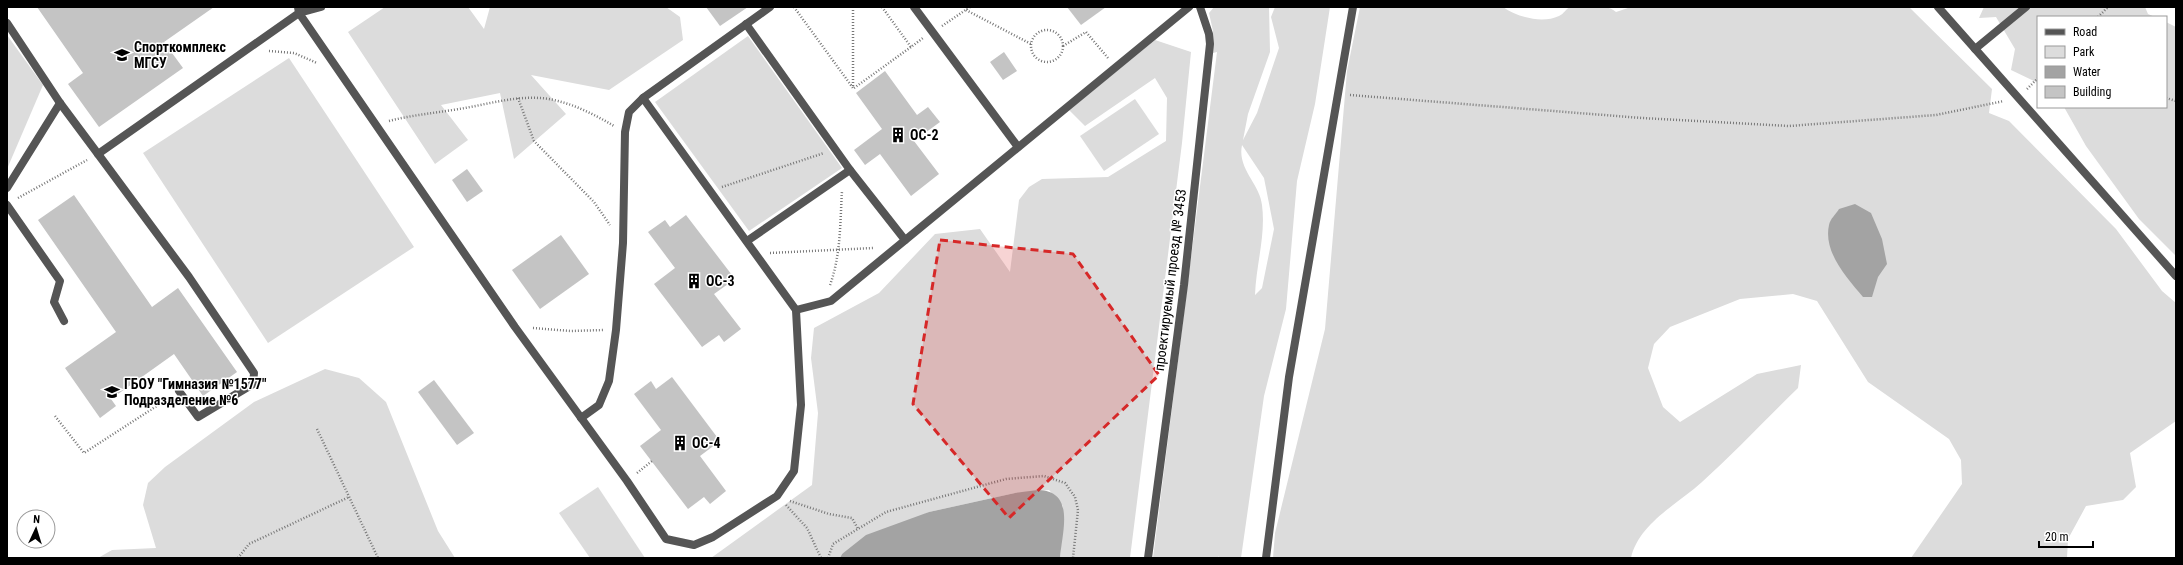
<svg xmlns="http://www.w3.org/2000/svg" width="2183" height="565" font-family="'Roboto Condensed',sans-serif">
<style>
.green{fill:#dcdcdc;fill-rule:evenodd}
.water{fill:#a3a3a3}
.building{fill:#c4c4c4}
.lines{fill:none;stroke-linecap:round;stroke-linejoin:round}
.path{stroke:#777;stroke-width:2.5;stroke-dasharray:1 2;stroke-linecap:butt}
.lane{stroke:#555;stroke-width:8}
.street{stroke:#555;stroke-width:8}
.marked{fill:#d62828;fill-opacity:0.2;stroke:#d62828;stroke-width:3;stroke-dasharray:8 5;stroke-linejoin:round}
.labels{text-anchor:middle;stroke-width:3;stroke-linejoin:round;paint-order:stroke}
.poi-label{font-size:14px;font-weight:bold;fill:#000;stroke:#fff;text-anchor:start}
.street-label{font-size:14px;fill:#000;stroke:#fff}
</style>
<rect width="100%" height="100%" fill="#fff"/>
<g class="green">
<path d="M385,7H468L484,29L490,7H666L680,17L683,40L609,90L531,75L566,114L514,159L500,93L441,105L468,140L435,164L348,32Z"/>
<path d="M1214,7H1269L1270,52L1248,114L1243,140L1257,113L1279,48L1271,17L1275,7H1330L1315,104L1297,181L1286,309L1264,396L1241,558H1219V556L1218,558H1153L1217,52L1213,53L1211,49L1213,31L1209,13ZM1242,145L1264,178L1274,229L1262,288L1255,295C1256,265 1266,235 1262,205C1260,184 1237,169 1242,145Z"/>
<path d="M1360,7H1503C1517,17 1542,24 1559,16C1564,14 1566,8 1571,7C1584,5 1607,4 1616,12L1631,7H1909L1992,89L1989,113L2009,121L2116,229L2162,291L2176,303V421L2130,453L2136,487L2123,500L2086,506L2068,539L2067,558H1911L1962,484L1961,460L1949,439L1868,382L1817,301L1793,294L1740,299L1670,327L1654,344L1648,368L1663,407L1680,422L1757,374L1801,365L1798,388C1766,419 1735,452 1702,482C1678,504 1639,523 1631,558H1273L1275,533L1325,329L1347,71Z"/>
<path d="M1984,7H2145L2148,14L2155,17H2038V83L2011,70L2015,49L1996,17L1979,18Z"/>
<path d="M2166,22L2176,27V256L2139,219L2086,146L2064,107H2166Z"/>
<path d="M7,35L43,85L7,169Z"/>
<path d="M748,36L842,168L749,231L655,102Z"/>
<path d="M1155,40L1191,52L1182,143L1130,558H1060L1063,506L1049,490L1015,493L929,512L842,554L840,558H711L812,485L818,413L811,358L814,328L879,293L935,234L980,229L1010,272L1019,200L1029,187L1042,179L1108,177L1166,141L1167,98L1155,78L1085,126L1069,110Z"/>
<path d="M289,58L414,247L268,343L143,153Z"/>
<path d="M1135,99L1159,134L1104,171L1080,136Z"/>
<path d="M325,369L359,378L386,402L438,531L455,558H98L112,550L156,548L143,505L148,483L165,467L254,402Z"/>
<path d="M598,487L645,558H590L559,513Z"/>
</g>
<g class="water">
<path d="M1855,204L1871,213L1882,239L1887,264L1878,277L1872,297H1863C1847,278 1823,252 1829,225C1830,219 1836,214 1839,209Z"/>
<path d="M1038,490C1076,491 1062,532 1060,558H840L842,554L866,535L929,512L1015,493Z"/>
</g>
<g class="building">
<path d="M37,7H214L164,42L183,68L99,127L68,84L83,73Z"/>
<path d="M706,7H748L720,26Z"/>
<path d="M1067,7H1106L1081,25Z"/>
<path d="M1004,52L1017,71L1003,80L990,62Z"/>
<path d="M885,71L917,115L928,107L940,122L914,141L939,174L911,196L880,154L865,165L854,150L882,129L856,93Z"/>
<path d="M467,169L483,191L467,202L452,180Z"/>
<path d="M74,195L152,307L178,288L237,372L203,396L174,354L111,399L116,406L100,418L65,368L116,332L38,220Z"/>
<path d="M686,215L735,279L714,294L741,329L724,342L719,335L702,347L654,284L675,268L648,232L665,220L670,227Z"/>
<path d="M561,235L589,274L540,309L512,270Z"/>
<path d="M672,377L720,441L700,456L726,491L710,504L704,497L688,509L640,446L661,430L634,394L651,381L656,389Z"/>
<path d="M434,380L474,433L457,445L418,392Z"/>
</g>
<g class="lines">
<g class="path">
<path d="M794,7L853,88"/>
<path d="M853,7V87"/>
<path d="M882,7L911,47L923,38"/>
<path d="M966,10L1031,44"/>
<path d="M2098,17L2108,7"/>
<path d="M942,26L970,7"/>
<circle cx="1047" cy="46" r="16"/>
<path d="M1063,46L1086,32L1108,58"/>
<path d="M269,51L294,53L317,63"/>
<path d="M854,88L911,47"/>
<path d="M2027,89L2038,78"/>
<path d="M1350,95L1642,118L1789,126L1936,115L2004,101"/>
<path d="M518,98L534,141L594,202L610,225"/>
<path d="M2166,98L2176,101"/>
<path d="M389,121C412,115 435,113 459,109C491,104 525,92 558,101C578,106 597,116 614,126"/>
<path d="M722,187L824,153"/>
<path d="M18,198L87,160"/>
<path d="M770,253L873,248"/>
<path d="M830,285C841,255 840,222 842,191"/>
<path d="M533,328L571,331L604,330"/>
<path d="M55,416L84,453L169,398"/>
<path d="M317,429L378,558"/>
<path d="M637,473L652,461"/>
<path d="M790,501L829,514L852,518L858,529"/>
<path d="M786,505L807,528L821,558"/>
<path d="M238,558L249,544L349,497"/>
<path d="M828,558L833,544L886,512L1006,479L1044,476L1065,483L1075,497L1078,510L1073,558"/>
</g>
<g class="lane">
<path d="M321,7L299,13L515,327L627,481L666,539L694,545L713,537L777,496L794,471L801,405L796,310L643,98L770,7"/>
<path d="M914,7L1018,147"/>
<path d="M1938,7L2176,276"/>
<path d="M7,23L60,103L98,154L299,13L298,7"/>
<path d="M746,24L850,170"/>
<path d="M1975,49L2026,7"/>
<path d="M98,154L189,277L254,373L253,384L198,417L179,391"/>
<path d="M7,188L60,103"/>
<path d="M7,205L60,281L54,302L64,321"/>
<path d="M747,241L850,170L905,240"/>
<path d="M796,310L831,301L1189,7"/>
<path d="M581,418L599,405L609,381L616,330L623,243L625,132L629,112L643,98"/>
<path d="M1266,558L1289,377L1353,7"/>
</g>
<path class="street" d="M1148,558L1184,285L1210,44L1209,34L1200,7"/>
</g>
<path class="marked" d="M940,240L1073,254L1159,375L1009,518L913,404Z"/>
<defs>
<g id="university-bare" transform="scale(1.2)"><path d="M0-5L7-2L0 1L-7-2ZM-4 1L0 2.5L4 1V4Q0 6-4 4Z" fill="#000" stroke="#fff" stroke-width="2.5" paint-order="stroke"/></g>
<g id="building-bare" transform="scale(1.2)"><path d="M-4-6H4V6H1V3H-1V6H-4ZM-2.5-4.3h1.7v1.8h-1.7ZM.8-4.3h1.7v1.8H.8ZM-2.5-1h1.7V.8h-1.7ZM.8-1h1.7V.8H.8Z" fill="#000" stroke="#fff" stroke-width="2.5" paint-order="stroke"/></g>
<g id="school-bare" transform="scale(1.2)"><path d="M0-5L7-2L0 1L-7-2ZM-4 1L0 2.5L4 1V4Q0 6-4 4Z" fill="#000" stroke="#fff" stroke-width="2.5" paint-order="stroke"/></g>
</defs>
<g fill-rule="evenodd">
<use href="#university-bare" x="122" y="55"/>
<use href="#building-bare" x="898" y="135"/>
<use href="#building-bare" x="694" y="281"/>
<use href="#school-bare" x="112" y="392"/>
<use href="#building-bare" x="680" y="443"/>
</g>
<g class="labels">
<g class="poi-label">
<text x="134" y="52">Спорткомплекс<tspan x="134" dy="16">МГСУ</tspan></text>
<text x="910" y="140">ОС-2</text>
<text x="706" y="286">ОС-3</text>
<text x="124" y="389">ГБОУ "Гимназия №1577"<tspan x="124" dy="16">Подразделение №6</tspan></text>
<text x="692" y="448">ОС-4</text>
</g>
<g class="street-label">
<text transform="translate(1170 280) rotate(-83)" y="5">проектируемый проезд № 3453</text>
</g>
</g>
<rect width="2183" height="565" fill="none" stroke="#000000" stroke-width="16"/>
<rect x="2037" y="16" width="130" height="92" fill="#ffffff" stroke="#999999"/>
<rect x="2045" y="29" width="20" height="6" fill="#555555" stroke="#999999"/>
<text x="2073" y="36" font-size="12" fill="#000000">Road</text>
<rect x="2045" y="46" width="20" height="12" fill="#dcdcdc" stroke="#999999"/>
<text x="2073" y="56" font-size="12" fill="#000000">Park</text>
<rect x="2045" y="66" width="20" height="12" fill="#a3a3a3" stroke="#999999"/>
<text x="2073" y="76" font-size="12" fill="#000000">Water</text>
<rect x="2045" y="86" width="20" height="12" fill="#c4c4c4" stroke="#999999"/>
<text x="2073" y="96" font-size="12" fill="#000000">Building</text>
<g transform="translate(36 529) rotate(4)"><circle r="19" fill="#ffffff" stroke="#999999"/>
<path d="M0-3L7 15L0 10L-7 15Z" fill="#000000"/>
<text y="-6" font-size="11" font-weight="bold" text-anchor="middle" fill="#000000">N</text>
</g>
<path d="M2039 541v6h54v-6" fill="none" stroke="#000000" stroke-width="2"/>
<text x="2045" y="541" font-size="12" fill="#000000" stroke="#ffffff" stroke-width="3" paint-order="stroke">20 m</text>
</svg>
